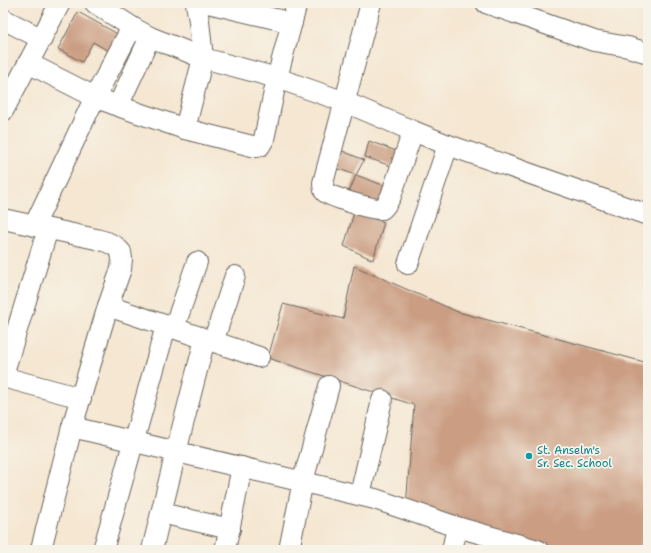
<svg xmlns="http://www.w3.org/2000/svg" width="651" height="553" font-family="'Shantell Sans',sans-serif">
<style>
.building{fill:#cb9e83}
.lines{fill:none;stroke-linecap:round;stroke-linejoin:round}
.minor-casing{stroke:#68635c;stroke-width:22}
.minor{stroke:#fff;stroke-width:20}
.culture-dot{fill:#0f9aa8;stroke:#f7f3e8;stroke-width:1.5}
.labels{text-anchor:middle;stroke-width:3.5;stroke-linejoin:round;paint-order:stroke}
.culture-label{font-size:11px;fill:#0d838f;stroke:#f7f3e8;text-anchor:start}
</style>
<rect width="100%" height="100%" fill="#f7f3e8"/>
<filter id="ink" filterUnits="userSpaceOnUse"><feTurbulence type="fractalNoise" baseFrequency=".025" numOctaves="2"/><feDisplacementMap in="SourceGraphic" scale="8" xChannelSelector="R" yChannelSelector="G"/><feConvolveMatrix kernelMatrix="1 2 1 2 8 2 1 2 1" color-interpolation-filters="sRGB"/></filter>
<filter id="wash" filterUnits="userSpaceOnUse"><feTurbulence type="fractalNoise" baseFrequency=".012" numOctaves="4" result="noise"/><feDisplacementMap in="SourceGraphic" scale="16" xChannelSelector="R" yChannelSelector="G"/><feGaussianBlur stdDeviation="0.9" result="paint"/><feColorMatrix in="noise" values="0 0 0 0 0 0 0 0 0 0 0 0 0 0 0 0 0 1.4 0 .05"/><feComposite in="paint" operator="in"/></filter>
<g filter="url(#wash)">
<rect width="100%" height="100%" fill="#f5e7d2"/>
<g id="blocks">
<g class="building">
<path d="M78,12L123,37L114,54L93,42L82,62L58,49Z"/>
<path d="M369,141L399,152L394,167L365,157Z"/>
<path d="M340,150L364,160L356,175L333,167Z"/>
<path d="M356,175L388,187L380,207L348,195Z"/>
<path d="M354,213L384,222L373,260L344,246Z"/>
<path d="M354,266L458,312L648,363V550H550L406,507L414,405L268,358L283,304L343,319Z"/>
</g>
</g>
</g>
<g filter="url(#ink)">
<use href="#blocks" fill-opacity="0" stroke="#68635c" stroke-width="1"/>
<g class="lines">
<g class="minor-casing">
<g id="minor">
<path d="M95,3L132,27L150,37L203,58L277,78L345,102L413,131L448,145L648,215"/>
<path d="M208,3L292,23"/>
<path d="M371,3L323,183C323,186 323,189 325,192C330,197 376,211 382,209C386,206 389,200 391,196L413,131"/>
<path d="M486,3L594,41L628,47L648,53"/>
<path d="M3,19L42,39"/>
<path d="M28,63L95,97L118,106L185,129L256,147L260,146L264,139L277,78L297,3"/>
<path d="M118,106L150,37"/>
<path d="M3,111L60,3"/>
<path d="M185,129L203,58L199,21L196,3"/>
<path d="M3,219L96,239L107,242L115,246L121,252L122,259L121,269L108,306L72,427L41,549"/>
<path d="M34,226L95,97L132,27"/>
<path d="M408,264L448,145"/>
<path d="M108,306L259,357"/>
<path d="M174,328L197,262"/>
<path d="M213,342L235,276"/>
<path d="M3,375L48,229"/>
<path d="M3,377L81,398"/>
<path d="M72,427L375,499L457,527L538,550"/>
<path d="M360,495L382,400"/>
<path d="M161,513L230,529"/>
<path d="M103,550L166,326"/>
<path d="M152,550L176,452L205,339"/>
<path d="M225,550L242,467"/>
<path d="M289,550L303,481L329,386"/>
<path d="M452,550L457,527"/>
</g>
</g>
<use href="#minor" class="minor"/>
</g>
</g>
<circle class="culture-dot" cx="529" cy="456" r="4"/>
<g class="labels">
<g class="culture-label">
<text x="537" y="454">St. Anselm's<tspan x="537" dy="13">Sr. Sec. School</tspan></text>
</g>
</g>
<rect width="651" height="553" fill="none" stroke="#f7f3e8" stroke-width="16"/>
</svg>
